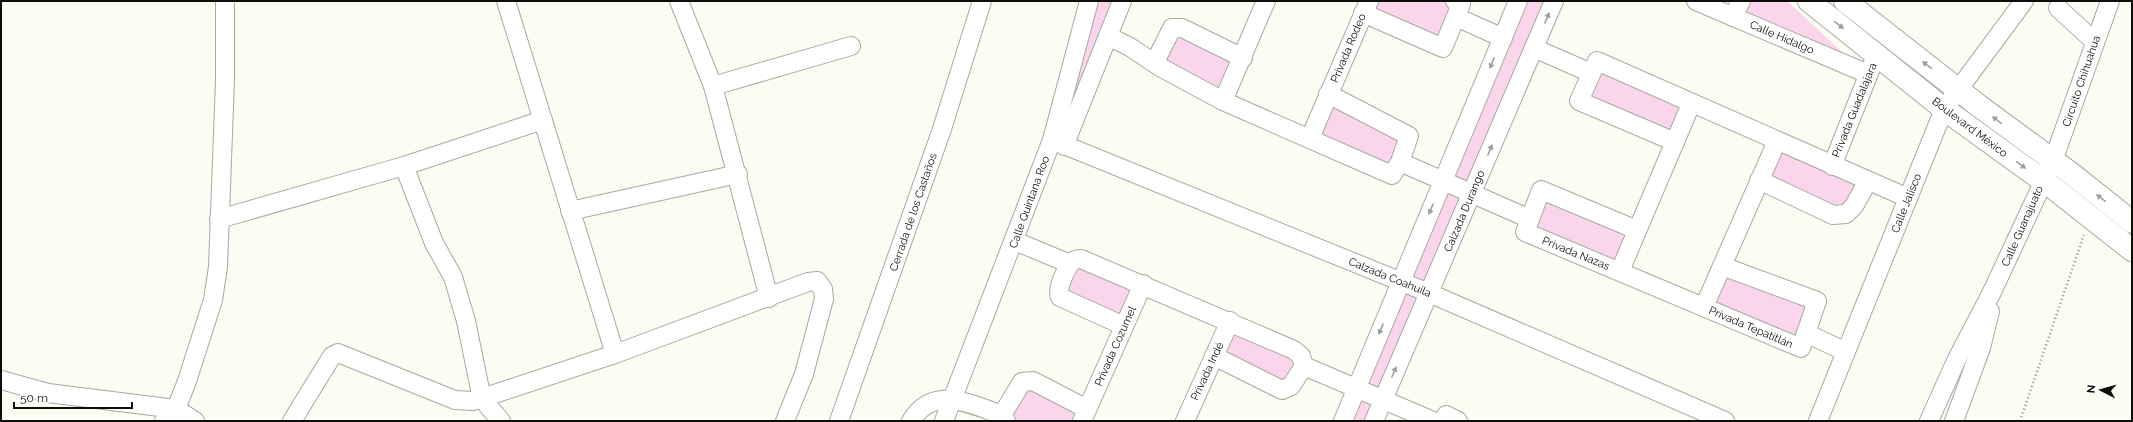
<svg xmlns="http://www.w3.org/2000/svg" width="2133" height="422" font-family="Raleway,sans-serif">
<style>
.green{fill:#fbd5eb}
.lines{fill:none;stroke-linecap:round;stroke-linejoin:round}
.street-casing{stroke:#a8a9a0;stroke-width:20}
.secondary-casing{stroke:#a8a9a0;stroke-width:24}
.path{stroke:#8a8a83;stroke-width:2.5;stroke-dasharray:1 3;stroke-linecap:butt}
.street{stroke:#fff;stroke-width:18}
.secondary{stroke:#fff;stroke-width:22}
.oneway{fill:#9e9e9d}
.labels{text-anchor:middle;stroke-width:3.5;stroke-linejoin:round;paint-order:stroke}
.street-label{font-size:11px;fill:#0d0d0a;stroke:#fff}
</style>
<rect width="100%" height="100%" fill="#fbfcf2"/>
<g class="green">
<path d="M1093,1H1118L1063,141L1085,26Z"/>
<path d="M1371,1H1450L1459,4L1443,46L1366,13Z"/>
<path d="M1522,1H1551L1370,421H1345Z"/>
<path d="M1745,1H1787L1853,62L1738,15Z"/>
<path d="M1173,31L1240,58L1222,98L1157,62Z"/>
<path d="M1598,64L1689,104L1674,141L1581,101Z"/>
<path d="M1329,97L1406,136L1392,173L1311,137Z"/>
<path d="M1777,146L1859,184L1846,207L1834,211L1764,178Z"/>
<path d="M1542,192L1633,230L1618,267L1527,231Z"/>
<path d="M1079,264L1136,287L1121,321L1064,294Z"/>
<path d="M1724,270L1810,304L1799,344L1708,306Z"/>
<path d="M1231,324L1299,357L1286,388L1217,355Z"/>
<path d="M1024,386L1081,412L1077,421H1010Z"/>
</g>
<g class="lines">
<g class="street-casing">
<g id="street">
<path d="M506,1L615,354"/>
<path d="M679,1L713,86L769,298"/>
<path d="M1696,1L1868,74"/>
<path d="M2058,8L2095,42"/>
<path d="M1363,13L1443,48L1461,4L1455,1"/>
<path d="M1456,17L1503,38"/>
<path d="M1733,17L1741,1"/>
<path d="M1108,36L1130,47L1160,67L1223,101L1392,175L1400,162L1409,136L1328,94"/>
<path d="M1534,48L1591,73"/>
<path d="M1155,62L1172,28H1182L1243,58"/>
<path d="M713,86L851,46"/>
<path d="M1223,101L1266,1"/>
<path d="M1310,138L1369,1"/>
<path d="M1052,140L1429,293L1725,421"/>
<path d="M1675,142L1579,101L1597,61L1908,198"/>
<path d="M1064,146L1122,1"/>
<path d="M1400,162L1530,219"/>
<path d="M404,166L434,243L453,277L466,321L482,399L501,421"/>
<path d="M1832,166L1873,63"/>
<path d="M1759,180L1833,215L1846,214L1854,206L1868,181"/>
<path d="M570,211L738,174"/>
<path d="M219,219L404,166L543,120"/>
<path d="M1637,230L1541,190L1525,232L1801,348L1817,301L1722,266"/>
<path d="M1015,241L1070,264"/>
<path d="M1620,271L1691,104"/>
<path d="M1704,307L1777,141"/>
<path d="M1124,326L1060,297C1056,291 1065,271 1070,264C1073,260 1076,259 1081,259L1294,350L1301,356L1304,366L1291,386L1282,390L1214,356"/>
<path d="M1806,333L1846,352"/>
<path d="M1304,366L1433,421"/>
<path d="M1,380L48,393L176,409L195,421"/>
<path d="M1002,415L1022,382L1033,381L1087,409"/>
<path d="M164,421L176,409L187,381L213,300L218,267L225,80V1"/>
<path d="M292,421L332,356L338,353L455,400L473,401L615,354L808,282L817,281L823,289L824,299L804,374L785,421"/>
<path d="M839,421L942,129L982,1"/>
<path d="M911,421C933,384 970,404 1002,415L1006,421"/>
<path d="M944,421L1052,140L1089,1"/>
<path d="M1082,421L1143,284"/>
<path d="M1185,421L1230,321"/>
<path d="M1343,421L1518,1"/>
<path d="M1374,421L1554,1"/>
<path d="M1443,421L1446,415L1458,421"/>
<path d="M1818,421L1944,109L2024,1"/>
<path d="M1929,421L1956,361L1992,292L2053,161L2110,1"/>
<path d="M1954,421L1981,348L1990,311"/>
</g>
</g>
<g class="secondary-casing">
<g id="secondary">
<path d="M1809,1L1944,109L2056,190L2132,250"/>
<path d="M1845,1L1979,106L2073,175L2132,222"/>
</g>
</g>
<path class="path" d="M2020,421L2084,235"/>
<use href="#street" class="street"/>
<use href="#secondary" class="secondary"/>
</g>
<defs><path id="oneway-solid" d="M-6-.8H1V-3.2L6.5 0L1 3.2V.8H-6Z"/></defs>
<g class="oneway">
<use href="#oneway-solid" transform="translate(1547 18) rotate(-67)"/>
<use href="#oneway-solid" transform="translate(1839 25) rotate(38)"/>
<use href="#oneway-solid" transform="translate(1492 63) rotate(113)"/>
<use href="#oneway-solid" transform="translate(1927 65) rotate(-142)"/>
<use href="#oneway-solid" transform="translate(1997 120) rotate(-144)"/>
<use href="#oneway-solid" transform="translate(1490 150) rotate(-67)"/>
<use href="#oneway-solid" transform="translate(2021 165) rotate(36)"/>
<use href="#oneway-solid" transform="translate(2101 198) rotate(-142)"/>
<use href="#oneway-solid" transform="translate(1431 209) rotate(113)"/>
<use href="#oneway-solid" transform="translate(1381 329) rotate(113)"/>
<use href="#oneway-solid" transform="translate(1394 372) rotate(-67)"/>
</g>
<g class="labels">
<g class="street-label">
<text transform="translate(1782 37) rotate(23)" y="4">Calle Hidalgo</text>
<text transform="translate(1348 48) rotate(-67)" y="4">Privada Rodeo</text>
<text transform="translate(2081 81) rotate(-71)" y="4">Circuito Chihuahua</text>
<text transform="translate(1854 110) rotate(-68)" y="4">Privada Guadalajara</text>
<text transform="translate(1970 127) rotate(37)" y="4">Boulevard México</text>
<text transform="translate(1029 202) rotate(-70)" y="4">Calle Quintana Roo</text>
<text transform="translate(1906 203) rotate(-68)" y="4">Calle Jalisco</text>
<text transform="translate(1464 211) rotate(-67)" y="4">Calzada Durango</text>
<text transform="translate(913 212) rotate(-71)" y="4">Cerrada de los Castaños</text>
<text transform="translate(2022 226) rotate(-66)" y="4">Calle Guanajuato</text>
<text transform="translate(1576 253) rotate(22)" y="4">Privada Nazas</text>
<text transform="translate(1390 277) rotate(22)" y="4">Calzada Coahuila</text>
<text transform="translate(1751 327) rotate(23)" y="4">Privada Tepatitlán</text>
<text transform="translate(1115 346) rotate(-66)" y="4">Privada Cozumel</text>
<text transform="translate(1207 371) rotate(-65)" y="4">Privada Indé</text>
</g>
</g>
<rect width="2133" height="422" fill="none" stroke="#0d0d0a" stroke-width="4"/>
<g transform="translate(2101 390) rotate(276)" stroke="#ffffff" stroke-width="3" paint-order="stroke">
<path d="M0-3L7 15L0 10L-7 15Z" fill="#0d0d0a"/>
<text y="-6" font-size="11" font-weight="bold" text-anchor="middle" fill="#0d0d0a">N</text>
</g>
<path d="M14 402v6h118v-6" fill="none" stroke="#0d0d0a" stroke-width="2"/>
<text x="20" y="402" font-size="12" fill="#0d0d0a" stroke="#ffffff" stroke-width="3" paint-order="stroke">50 m</text>
</svg>
